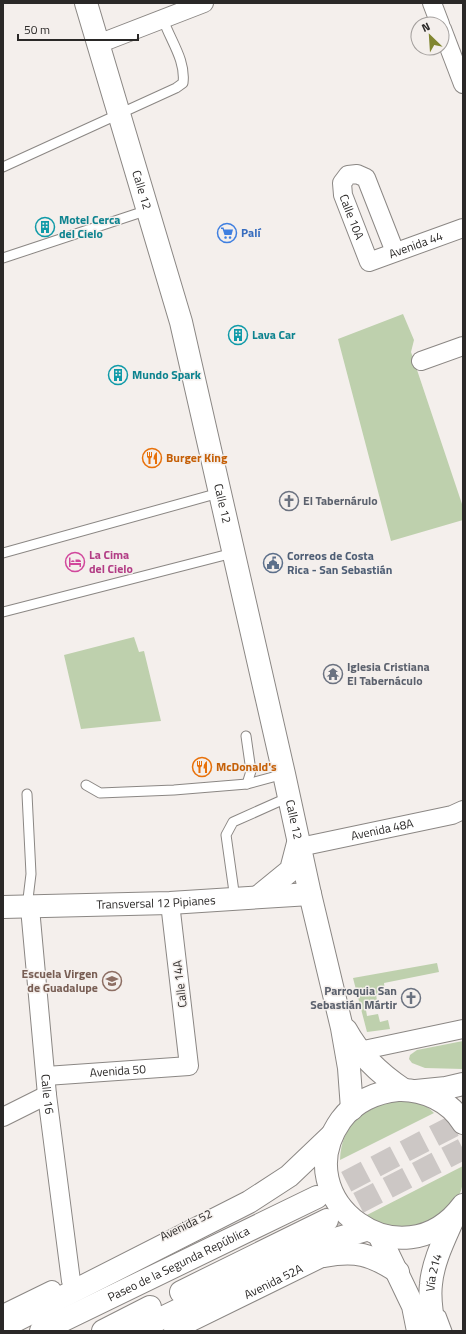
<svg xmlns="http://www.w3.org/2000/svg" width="466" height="1334" font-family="'Titillium Web',sans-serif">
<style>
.green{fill:#bed0ad}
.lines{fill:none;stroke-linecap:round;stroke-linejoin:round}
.trunk-tunnel{stroke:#ccc7c5;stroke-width:22;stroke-dasharray:22 11;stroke-linecap:butt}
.service-casing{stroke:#8b8784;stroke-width:11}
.minor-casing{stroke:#8b8784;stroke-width:20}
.tertiary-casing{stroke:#8b8784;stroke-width:24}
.secondary-casing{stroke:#8b8784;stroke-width:24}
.trunk-casing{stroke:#8b8784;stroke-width:24}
.service{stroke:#fff;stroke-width:9}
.minor{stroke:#fff;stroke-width:18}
.tertiary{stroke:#fff;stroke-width:22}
.secondary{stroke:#fff;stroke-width:22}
.trunk{stroke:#fff;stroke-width:22}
.labels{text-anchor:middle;stroke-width:3;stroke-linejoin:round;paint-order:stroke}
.street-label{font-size:12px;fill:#2a2827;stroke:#f4efec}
.culture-label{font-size:12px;font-weight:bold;fill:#0d838f;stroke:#f4efec;text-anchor:start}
.shop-label{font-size:12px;font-weight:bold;fill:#366cbe;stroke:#f4efec;text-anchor:start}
.food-label{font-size:12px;font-weight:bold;fill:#c56008;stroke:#f4efec;text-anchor:start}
.worship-label{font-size:12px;font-weight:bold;fill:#5b616d;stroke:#f4efec;text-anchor:start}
.hotel-label{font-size:12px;font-weight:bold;fill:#b23c85;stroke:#f4efec;text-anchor:start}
.service-label{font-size:12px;font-weight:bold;fill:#4e5e75;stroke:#f4efec;text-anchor:start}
.education-label{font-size:12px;font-weight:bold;fill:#785e54;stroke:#f4efec;text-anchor:end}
</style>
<rect width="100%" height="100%" fill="#f4efec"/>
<g class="green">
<path d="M403,314L414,340L411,352L463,507V520L391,541L338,339Z"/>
<path d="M134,637L139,652L144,651L161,721L81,729L64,655Z"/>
<path d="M437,963L439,972L384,983L385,993L376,994L377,1001L365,1004L367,1016L378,1014L380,1022L388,1020L390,1029L367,1032L353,978Z"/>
<path d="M463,1041V1069L425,1068L412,1063L409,1059L410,1055L417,1050Z"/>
<path d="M399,1099C414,1100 423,1102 434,1113L340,1160C341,1123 365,1108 399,1099Z"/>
<path d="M463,1166C463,1175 464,1184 460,1193C451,1219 410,1234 385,1226C378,1223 372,1219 365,1216Z"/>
</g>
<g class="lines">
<g class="trunk-tunnel">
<path d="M317,1197L463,1121"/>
<path d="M329,1218L463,1149"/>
</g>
<g class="service-casing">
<g id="service">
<path d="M3,167L176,88L183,83C186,60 170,40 163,19"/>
<path d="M3,258L148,210"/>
<path d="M3,553L219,493"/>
<path d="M3,612L233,553"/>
<path d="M246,736L251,771L247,784"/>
<path d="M86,785L100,793L174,790L247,784L284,774"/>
<path d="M27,794L31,874L27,907"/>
<path d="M235,899L226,835L233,822L289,797"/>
<path d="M441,1315L447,1331"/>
</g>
</g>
<g class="minor-casing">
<g id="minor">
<path d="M432,3L440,24"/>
<path d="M442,29L463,84"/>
<path d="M98,44L204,3"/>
<path id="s1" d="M395,252L366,178L357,174L348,175L342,183L343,195L369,262L463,228"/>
<path d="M421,361L463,346"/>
<path id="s2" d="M300,847L452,815L463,810"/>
<path id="s3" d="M30,908L47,1095L71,1281"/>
<path d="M359,1051L463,1029"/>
<path id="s4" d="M46,1076L189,1066L170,903"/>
<path d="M3,1117L47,1095"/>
<path d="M3,1314L52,1290"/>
<path id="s5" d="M173,1331L336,1251"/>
</g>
</g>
<g class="tertiary-casing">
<g id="tertiary">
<path id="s6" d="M3,907L170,903L310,894"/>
</g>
</g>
<g class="secondary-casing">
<g id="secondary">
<path id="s7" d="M86,3L181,322L284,774L310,894L342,1028L349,1068L352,1109"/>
<path d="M258,897L291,870L298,843"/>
<path d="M346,1030C360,1056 380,1074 404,1090"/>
<path d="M463,1123C450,1101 423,1089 398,1090C376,1092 354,1102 341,1120C284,1201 403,1286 463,1205"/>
<path d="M379,1235L413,1306L418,1331"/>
<path d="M324,1256C355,1250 371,1254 398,1272"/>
<path id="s8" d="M435,1331C432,1316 429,1299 431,1284C433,1261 445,1238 454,1217"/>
</g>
</g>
<g class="trunk-casing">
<g id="trunk">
<path d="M416,1091L446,1088L463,1084"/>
<path d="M181,1292L327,1220"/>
<path d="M3,1327L249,1202L289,1176L332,1135"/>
<path id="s9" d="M41,1331L317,1197"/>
<path d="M103,1331L150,1307"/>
<path d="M135,1331L311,1246L366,1230"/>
</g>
</g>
<use href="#service" class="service"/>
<use href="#minor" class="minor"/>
<use href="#tertiary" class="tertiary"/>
<use href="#secondary" class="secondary"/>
<use href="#trunk" class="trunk"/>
</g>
<defs>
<g id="building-ring" transform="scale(1)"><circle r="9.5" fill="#f4efec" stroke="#0f9aa8" stroke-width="1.5"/><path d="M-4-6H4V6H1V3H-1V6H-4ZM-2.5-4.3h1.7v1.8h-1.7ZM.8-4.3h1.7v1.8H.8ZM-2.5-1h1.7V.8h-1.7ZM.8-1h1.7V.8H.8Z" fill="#0f9aa8"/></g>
<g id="supermarket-ring" transform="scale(1)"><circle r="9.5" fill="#f4efec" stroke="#3f7fe0" stroke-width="1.5"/><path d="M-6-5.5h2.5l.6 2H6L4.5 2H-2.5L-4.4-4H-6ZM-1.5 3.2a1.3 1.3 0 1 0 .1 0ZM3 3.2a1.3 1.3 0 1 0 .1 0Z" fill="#3f7fe0"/></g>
<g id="restaurant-ring" transform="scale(1)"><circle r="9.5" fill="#f4efec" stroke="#e8710a" stroke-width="1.5"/><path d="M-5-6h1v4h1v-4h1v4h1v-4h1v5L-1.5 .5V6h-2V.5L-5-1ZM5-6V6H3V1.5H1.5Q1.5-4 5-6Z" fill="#e8710a"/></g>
<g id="church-ring" transform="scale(1)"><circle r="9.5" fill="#f4efec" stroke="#6b7280" stroke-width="1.5"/><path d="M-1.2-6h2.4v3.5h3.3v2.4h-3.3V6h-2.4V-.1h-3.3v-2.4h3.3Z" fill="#6b7280"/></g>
<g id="hotel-ring" transform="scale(1)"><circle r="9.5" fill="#f4efec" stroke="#d1479c" stroke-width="1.5"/><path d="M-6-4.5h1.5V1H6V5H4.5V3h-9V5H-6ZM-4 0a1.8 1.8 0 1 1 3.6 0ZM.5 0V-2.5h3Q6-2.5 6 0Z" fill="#d1479c"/></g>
<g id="civic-ring" transform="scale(1)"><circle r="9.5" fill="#f4efec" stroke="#5c6f8a" stroke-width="1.5"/><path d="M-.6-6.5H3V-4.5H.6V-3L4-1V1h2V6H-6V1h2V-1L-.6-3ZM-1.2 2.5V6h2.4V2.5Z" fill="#5c6f8a"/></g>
<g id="temple-ring" transform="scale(1)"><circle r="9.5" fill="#f4efec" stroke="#6b7280" stroke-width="1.5"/><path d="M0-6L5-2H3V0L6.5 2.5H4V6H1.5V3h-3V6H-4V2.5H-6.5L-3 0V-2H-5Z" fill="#6b7280"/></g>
<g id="school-ring" transform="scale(1)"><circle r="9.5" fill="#f4efec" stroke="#8d6e63" stroke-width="1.5"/><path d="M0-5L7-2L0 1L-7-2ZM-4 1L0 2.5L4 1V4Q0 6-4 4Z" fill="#8d6e63"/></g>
</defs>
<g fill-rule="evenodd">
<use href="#building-ring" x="45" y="227"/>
<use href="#supermarket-ring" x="227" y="233"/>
<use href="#building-ring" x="238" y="335"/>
<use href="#building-ring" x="118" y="375"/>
<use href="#restaurant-ring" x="152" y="458"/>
<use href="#church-ring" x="289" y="501"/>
<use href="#hotel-ring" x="75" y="562"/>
<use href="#civic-ring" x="273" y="563"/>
<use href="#temple-ring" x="333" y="674"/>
<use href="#restaurant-ring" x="202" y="767"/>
<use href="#school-ring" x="112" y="981"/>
<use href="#church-ring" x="411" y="998"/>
</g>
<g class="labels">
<g class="street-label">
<text dy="4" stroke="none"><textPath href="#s7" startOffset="195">Calle 12</textPath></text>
<text dy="4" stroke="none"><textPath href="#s1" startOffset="144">Calle 10A</textPath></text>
<text dy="4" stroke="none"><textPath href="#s1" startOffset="242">Avenida 44</textPath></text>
<text dy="4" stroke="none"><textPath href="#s7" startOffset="519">Calle 12</textPath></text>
<text dy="4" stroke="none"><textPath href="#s7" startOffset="843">Calle 12</textPath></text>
<text dy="4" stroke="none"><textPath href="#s2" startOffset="84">Avenida 48A</textPath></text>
<text dy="4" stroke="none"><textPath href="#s6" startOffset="153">Transversal 12 Pipianes</textPath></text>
<text transform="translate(180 984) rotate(-97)" y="4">Calle 14A</text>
<text dy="4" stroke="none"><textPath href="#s4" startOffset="72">Avenida 50</textPath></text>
<text dy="4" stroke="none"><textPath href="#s3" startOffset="187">Calle 16</textPath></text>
<text transform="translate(186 1225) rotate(-26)" y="4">Avenida 52</text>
<text dy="4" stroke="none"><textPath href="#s9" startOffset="153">Paseo de la Segunda República</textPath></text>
<text dy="4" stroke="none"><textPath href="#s8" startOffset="59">Vía 214</textPath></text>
<text dy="4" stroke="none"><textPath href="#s5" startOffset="112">Avenida 52A</textPath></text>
</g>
<g class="culture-label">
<text x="59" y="224">Motel Cerca<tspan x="59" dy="14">del Cielo</tspan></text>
<text x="252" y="339">Lava Car</text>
<text x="132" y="379">Mundo Spark</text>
</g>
<g class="shop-label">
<text x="241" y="237">Palí</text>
</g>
<g class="food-label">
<text x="166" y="462">Burger King</text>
<text x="216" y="771">McDonald's</text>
</g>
<g class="worship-label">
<text x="303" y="505">El Tabernárulo</text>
<text x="347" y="671">Iglesia Cristiana<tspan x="347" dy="14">El Tabernáculo</tspan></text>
<text x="397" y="995" text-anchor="end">Parroquia San<tspan x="397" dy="14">Sebastián Mártir</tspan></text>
</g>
<g class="hotel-label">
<text x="89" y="559">La Cima<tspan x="89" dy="14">del Cielo</tspan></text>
</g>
<g class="service-label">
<text x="287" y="560">Correos de Costa<tspan x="287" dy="14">Rica - San Sebastián</tspan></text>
</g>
<g class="education-label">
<text x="98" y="978">Escuela Virgen<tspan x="98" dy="14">de Guadalupe</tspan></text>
</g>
</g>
<rect width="466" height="1334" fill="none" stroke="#2a2827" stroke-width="8"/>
<g transform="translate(430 36) rotate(335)"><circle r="19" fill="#f4efec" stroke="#a39f9d"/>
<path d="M0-3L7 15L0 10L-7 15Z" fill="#818630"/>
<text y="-6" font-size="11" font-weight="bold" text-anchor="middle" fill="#2a2827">N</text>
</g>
<path d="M18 34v6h120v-6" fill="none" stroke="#2a2827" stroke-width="2"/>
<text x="24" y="34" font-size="12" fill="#2a2827" stroke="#f4efec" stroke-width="3" paint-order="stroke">50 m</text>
</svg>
